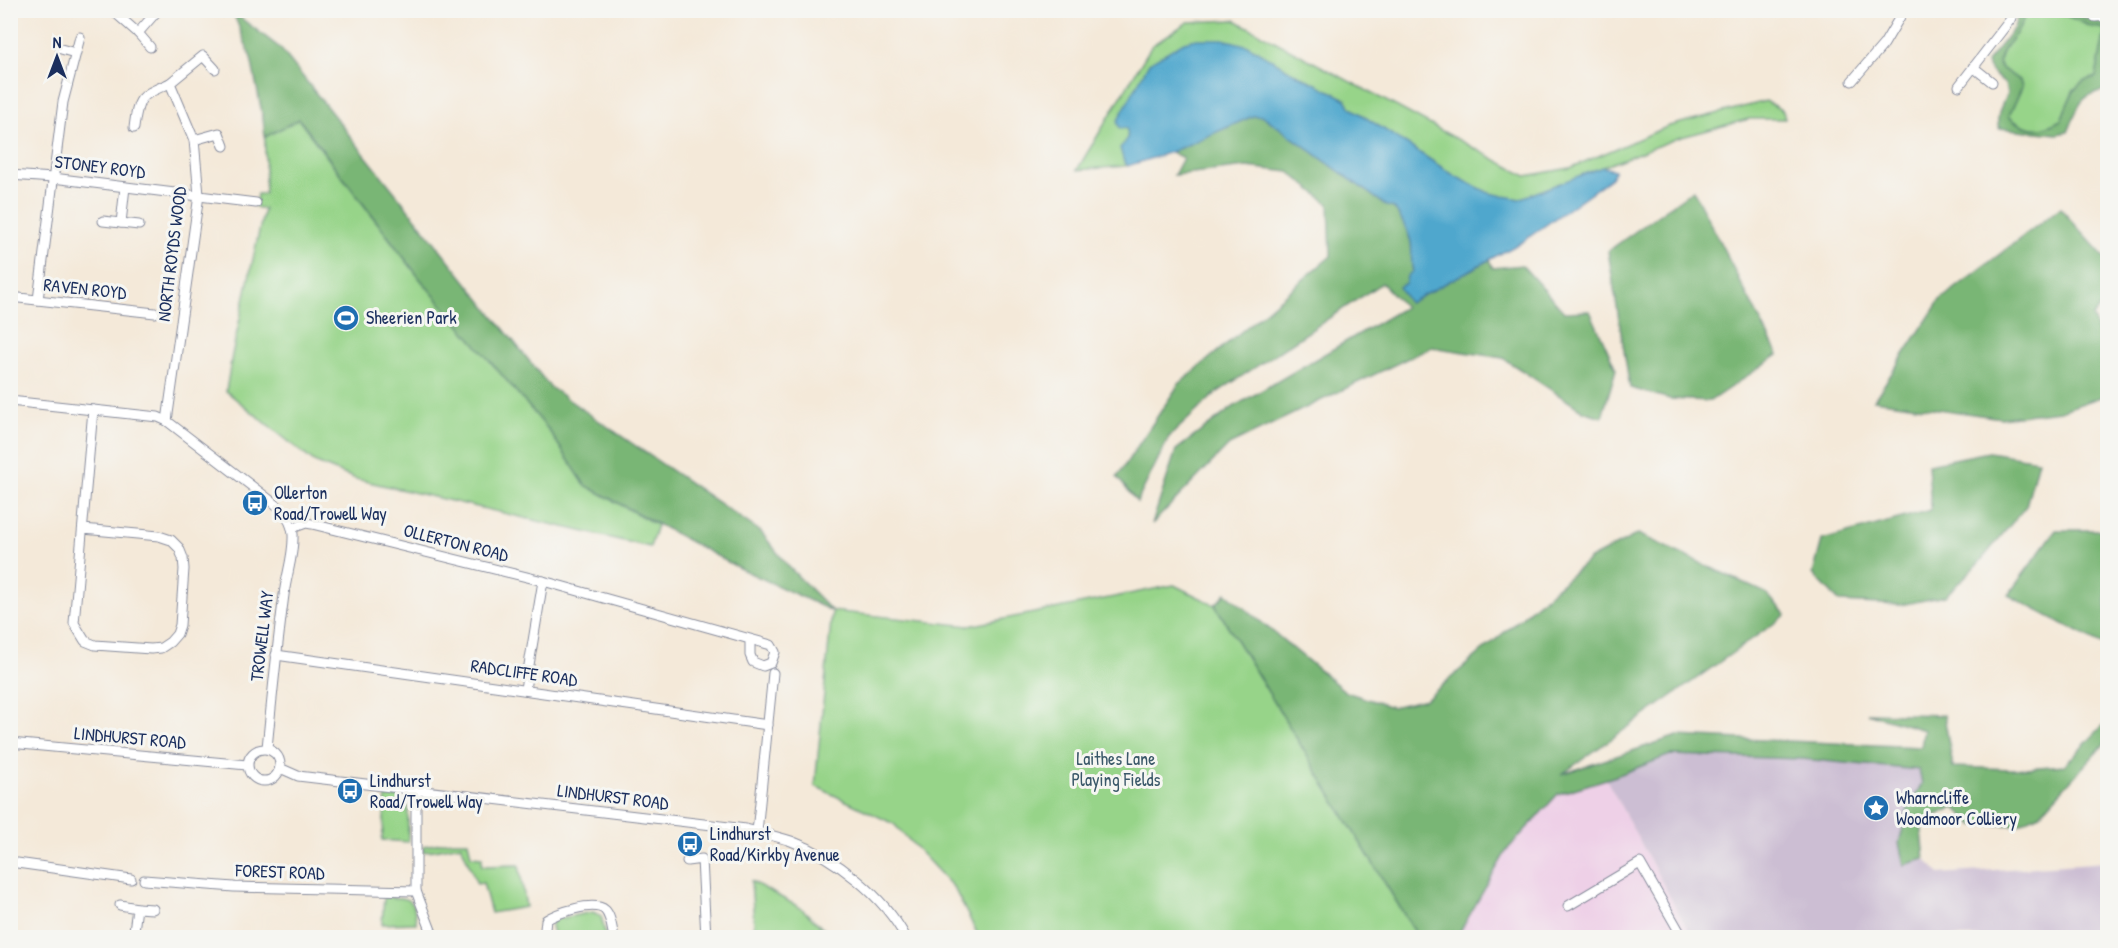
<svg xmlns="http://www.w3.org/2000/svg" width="2118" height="948" font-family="'Patrick Hand',sans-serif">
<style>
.built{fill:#eed0e7}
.industrial{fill:#ccbed3}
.green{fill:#97d489;stroke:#598274;stroke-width:1.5}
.forest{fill:#79b675;stroke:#4a726a;stroke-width:1.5}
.water{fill:#50a7cd;stroke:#366b96;stroke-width:1.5}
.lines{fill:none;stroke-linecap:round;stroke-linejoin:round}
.street-casing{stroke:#888c9c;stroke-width:11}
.street{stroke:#fff;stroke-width:9}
.labels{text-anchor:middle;stroke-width:6;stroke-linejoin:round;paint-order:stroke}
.street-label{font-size:18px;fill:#1b2f5e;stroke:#f6f6f2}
.poi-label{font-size:18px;fill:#1b2f5e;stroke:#f6f6f2;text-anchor:start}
.park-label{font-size:18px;fill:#3a5869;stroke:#f6f6f2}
</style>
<rect width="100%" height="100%" fill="#f6f6f2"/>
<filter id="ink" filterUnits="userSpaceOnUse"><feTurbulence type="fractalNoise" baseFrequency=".0167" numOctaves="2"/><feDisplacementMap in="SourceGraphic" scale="12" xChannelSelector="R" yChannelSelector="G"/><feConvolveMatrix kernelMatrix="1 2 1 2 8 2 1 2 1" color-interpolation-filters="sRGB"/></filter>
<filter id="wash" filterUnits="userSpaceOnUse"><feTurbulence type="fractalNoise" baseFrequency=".008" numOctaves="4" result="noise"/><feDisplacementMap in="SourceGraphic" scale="24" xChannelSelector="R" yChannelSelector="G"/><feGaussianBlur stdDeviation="1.35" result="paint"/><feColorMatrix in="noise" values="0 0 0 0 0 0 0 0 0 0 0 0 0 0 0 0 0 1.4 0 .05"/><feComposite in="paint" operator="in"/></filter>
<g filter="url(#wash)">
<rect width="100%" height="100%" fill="#f4e9d9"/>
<path class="built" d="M1606,779L1692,937L1457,938L1507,850L1558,794Z"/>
<path class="industrial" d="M1670,755L1802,759L1919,769L1922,784L1908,809L1904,865L1925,859L1940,874L2107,862V937H1692L1606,779Z"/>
<g class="green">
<path d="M2026,11H2055L2092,27L2102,28L2105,31L2096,77L2074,89L2061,120C2055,123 2048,127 2042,128C2032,130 2014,123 2009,116L2022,87L2020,81L2000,67C1996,50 2012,42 2019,29C2022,23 2024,17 2026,11Z"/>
<path d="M1235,20L1526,176L1570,168L1669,126L1766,101L1783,111L1785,119H1749L1678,138L1519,199L1489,193L1455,176L1351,108L1346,99L1294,73L1249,46L1126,128L1128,133L1126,142L1122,145L1124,162L1128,166L1077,170L1152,45L1188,22Z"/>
<path d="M298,119L421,280L548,429L585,485L657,525L650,547L356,479L314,462L226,391L232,355L264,209L255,207L257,194H265V137Z"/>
<path d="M1174,585L1215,605L1418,937H979L954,888L894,824L815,786L832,611L969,626Z"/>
<path d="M386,796L401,797L404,805L408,806V842L382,840Z"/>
<path d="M451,841H468L471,856L482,857V866L519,865L526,907L491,913L483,883L477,884L461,845L423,852L424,846Z"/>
<path d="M751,881L801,908L832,937H755Z"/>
<path d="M384,897C409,898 415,896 416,923L382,924Z"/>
<path d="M593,912L601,916L606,937H554L551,926L553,921L557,919Z"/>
</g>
<g class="forest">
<path d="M2019,11H2026C2024,17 2022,24 2019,29C2012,42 1996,50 2000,67L2020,81L2022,87L2009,116C2014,124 2032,130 2042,128C2048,127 2055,123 2061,120C2070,100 2072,82 2096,77L2105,31L2102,28L2092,27L2056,11C2074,11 2089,22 2107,22V87L2102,92C2078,94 2077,112 2068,132L2057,134L1999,128C1995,118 2002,103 2007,94L2005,84C1998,78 1988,72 1987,62L2014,28Z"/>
<path d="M233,12L280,48L550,387L761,532L788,566L832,611L739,568L585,485L548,429L421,280L299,119L265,137L263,118L251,58Z"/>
<path d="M1253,116H1263L1387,206L1394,208C1401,219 1408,229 1411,242C1413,252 1410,261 1413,271L1406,283L1409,303L1489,260L1493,268L1522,265L1564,312L1590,311L1616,369L1602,417L1583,411L1503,358L1431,347L1229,445L1152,524L1176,450L1235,406L1405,307L1382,283L1215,394L1169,437L1137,502L1117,477L1179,384L1331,256L1329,204L1289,172L1247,167L1174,175L1183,158L1171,152Z"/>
<path d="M1693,190L1778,355L1710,401L1670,399L1630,388L1608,251Z"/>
<path d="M2060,208L2107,260V299L2092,317L2107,353V395L2060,411L2001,418L1874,400L1940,300Z"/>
<path d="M1989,452L2038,460L2026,506L1979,563L1945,596L1900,605L1840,602L1813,574L1822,540L1931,510L1928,464Z"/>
<path d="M2056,530H2107L2108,566L2106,568L2107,647L2008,595Z"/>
<path d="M1638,534L1766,593L1786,615L1562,774L1677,736L1921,747L1924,730L1867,713L1944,715L1953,767L2013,769L2065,765L2107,721V741L2040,814L2016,825H1974L1954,807L1921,823L1925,859L1904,865L1899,843L1908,809L1922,784L1919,770L1802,759L1670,755L1616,776L1558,794L1507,850L1457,937H1418L1215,605L1226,593L1346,692L1392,707L1426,699L1590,559Z"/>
</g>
<path class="water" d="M1197,39H1223L1249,46L1294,73L1346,99L1351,108L1455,176L1489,193L1519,199L1602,167L1615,170L1611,178L1522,242L1409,303L1399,287L1406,283L1407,276L1413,271C1410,261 1413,252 1411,242C1408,229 1401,219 1394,208L1387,206L1263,116H1253L1171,152L1128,166L1124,162L1120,148C1126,141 1130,137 1126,128L1120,129L1117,122L1149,63L1184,42Z"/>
</g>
<g filter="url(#ink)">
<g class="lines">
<g class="street-casing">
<g id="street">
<path d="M112,10L138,33L150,47"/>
<path d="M2082,10L2095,17L2108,16"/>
<path d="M138,33L158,10"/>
<path d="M61,49L75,53"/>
<path d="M1973,67L1992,82"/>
<path d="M1852,81L1884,44L1904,10"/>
<path d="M1959,86L2010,20L2014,10"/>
<path d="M134,128C138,95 141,96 170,83"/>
<path d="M194,140L219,133L224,146"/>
<path d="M10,175L53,178L256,203"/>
<path d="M103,221L139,225"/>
<path d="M121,223L125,187"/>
<path d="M10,297L155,313"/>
<path d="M38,300L63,102L80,37"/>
<path d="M10,401L158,417L167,421L279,507C286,515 293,524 293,535C294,555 286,576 284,595C277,646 272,697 267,748"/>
<path d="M167,421L199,195L194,140L170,83L203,56L215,69"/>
<path d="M292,528L306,523L312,524L543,581L771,645L775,652L771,663L763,666L753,662L750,655V640"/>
<path d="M83,529L159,536L171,540L179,548L183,558L184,569L180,625L177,634L170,642L161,648L151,649L95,645L85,641L74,623L93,410"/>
<path d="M276,655L768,725"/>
<path d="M525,689L543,581"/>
<path d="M10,743L247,765"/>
<circle cx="264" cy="765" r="16"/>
<path d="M280,768L298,776L746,829C761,833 776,836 791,841C835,857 884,896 906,938"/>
<path d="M416,790V891L434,938"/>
<path d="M757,832L773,673"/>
<path d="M687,861L702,859L706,938"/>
<path d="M10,862L131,879"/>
<path d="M144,880L234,887L416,891"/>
<path d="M120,905L137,908L133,938"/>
<path d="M1568,906L1640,863L1683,938"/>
<path d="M137,908L153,909"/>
<path d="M547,938L545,929L546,920C557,913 594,900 605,910C611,916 612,929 614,938"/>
</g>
</g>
<use href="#street" class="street"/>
</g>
</g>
<defs>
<g id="stadium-disc" transform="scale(1.35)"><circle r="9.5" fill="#1f6fb2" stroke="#f6f6f2"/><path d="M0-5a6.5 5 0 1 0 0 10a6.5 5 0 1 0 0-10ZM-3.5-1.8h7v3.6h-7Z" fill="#fff"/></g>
<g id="bus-disc" transform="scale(1.35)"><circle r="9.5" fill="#1f6fb2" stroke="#f6f6f2"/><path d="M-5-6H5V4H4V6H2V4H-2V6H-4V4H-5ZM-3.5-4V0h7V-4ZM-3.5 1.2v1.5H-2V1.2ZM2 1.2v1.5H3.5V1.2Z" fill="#fff"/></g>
<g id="sight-disc" transform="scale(1.35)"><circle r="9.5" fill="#1f6fb2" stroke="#f6f6f2"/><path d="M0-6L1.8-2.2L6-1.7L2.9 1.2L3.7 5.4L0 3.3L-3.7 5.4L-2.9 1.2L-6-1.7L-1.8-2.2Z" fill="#fff"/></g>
</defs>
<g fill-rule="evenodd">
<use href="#stadium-disc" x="346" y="318"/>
<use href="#bus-disc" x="255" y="503"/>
<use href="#bus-disc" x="350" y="791"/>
<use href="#sight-disc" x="1876" y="808"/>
<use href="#bus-disc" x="690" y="844"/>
</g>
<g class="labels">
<g class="street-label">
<text transform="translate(100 167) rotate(7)" y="6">STONEY ROYD</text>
<text transform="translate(172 254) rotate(-83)" y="6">NORTH ROYDS WOOD</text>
<text transform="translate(85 289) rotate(6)" y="6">RAVEN ROYD</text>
<text transform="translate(456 543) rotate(14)" y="6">OLLERTON ROAD</text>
<text transform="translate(262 636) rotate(-83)" y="6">TROWELL WAY</text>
<text transform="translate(524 673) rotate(8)" y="6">RADCLIFFE ROAD</text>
<text transform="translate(130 738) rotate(5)" y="6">LINDHURST ROAD</text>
<text transform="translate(613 797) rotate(7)" y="6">LINDHURST ROAD</text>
<text transform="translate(280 872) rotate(2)" y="6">FOREST ROAD</text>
</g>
<g class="poi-label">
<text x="366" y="324">Sheerien Park</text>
<text x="274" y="499">Ollerton<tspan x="274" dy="21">Road/Trowell Way</tspan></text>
<text x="370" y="787">Lindhurst<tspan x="370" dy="21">Road/Trowell Way</tspan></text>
<text x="1896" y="804">Wharncliffe<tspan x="1896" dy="21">Woodmoor Colliery</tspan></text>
<text x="710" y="840">Lindhurst<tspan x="710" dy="21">Road/Kirkby Avenue</tspan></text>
</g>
<g class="park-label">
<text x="1116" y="765">Laithes Lane<tspan x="1116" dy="21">Playing Fields</tspan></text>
</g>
</g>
<rect width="2118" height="948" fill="none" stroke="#f6f6f2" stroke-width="36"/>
<g transform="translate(57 57)" stroke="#f6f6f2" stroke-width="4.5" paint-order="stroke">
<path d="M0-4.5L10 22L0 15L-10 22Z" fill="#1b2f5e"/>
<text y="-9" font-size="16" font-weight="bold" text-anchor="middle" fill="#1b2f5e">N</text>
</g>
</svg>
